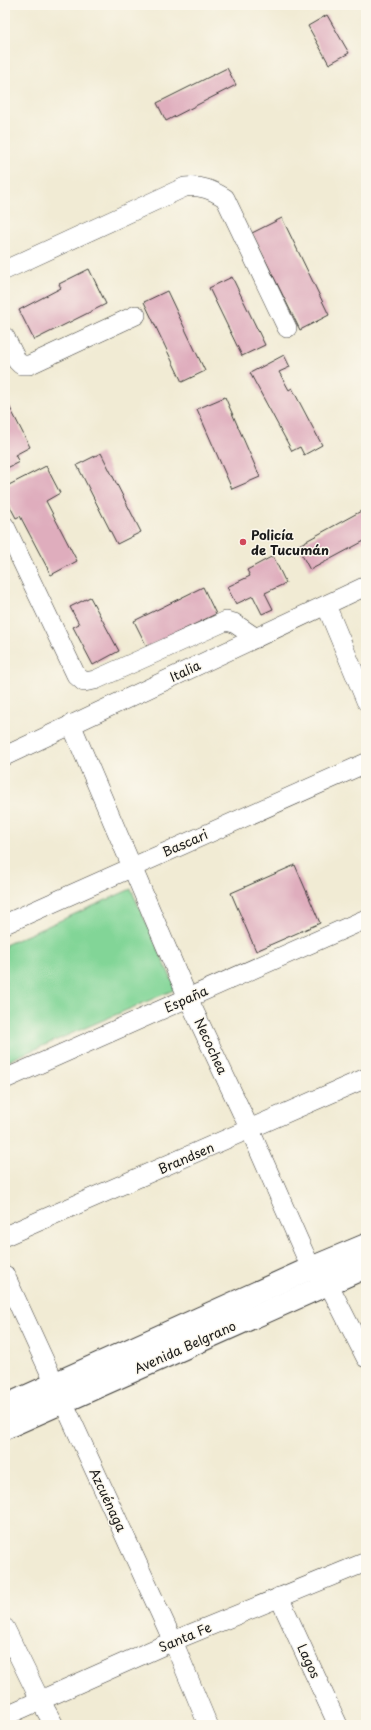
<svg xmlns="http://www.w3.org/2000/svg" width="371" height="1730" font-family="'Playpen Sans',sans-serif">
<style>
.green{fill:#82d597;stroke:#4f785a}
.building{fill:#dfadbd}
.lines{fill:none;stroke-linecap:round;stroke-linejoin:round}
.minor-casing{stroke:#3c3b38;stroke-width:20}
.major-casing{stroke:#3c3b38;stroke-width:24}
.minor{stroke:#fff;stroke-width:19}
.major{stroke:#fff;stroke-width:22}
.poi-dot{fill:#d1495b;stroke:#fbf7ec;stroke-width:1.5}
.labels{text-anchor:middle;stroke-width:3;stroke-linejoin:round;paint-order:stroke}
.poi-label{font-size:13px;font-weight:bold;fill:#1c1c1c;stroke:#fbf7ec;text-anchor:start}
.street-label{font-size:13px;fill:#1c1c1c;stroke:#fbf7ec}
</style>
<rect width="100%" height="100%" fill="#fbf7ec"/>
<filter id="ink" filterUnits="userSpaceOnUse"><feTurbulence type="fractalNoise" baseFrequency=".025" numOctaves="2"/><feDisplacementMap in="SourceGraphic" scale="8" xChannelSelector="R" yChannelSelector="G"/><feConvolveMatrix kernelMatrix="1 2 1 2 8 2 1 2 1" color-interpolation-filters="sRGB"/></filter>
<filter id="wash" filterUnits="userSpaceOnUse"><feTurbulence type="fractalNoise" baseFrequency=".012" numOctaves="4" result="noise"/><feDisplacementMap in="SourceGraphic" scale="16" xChannelSelector="R" yChannelSelector="G"/><feGaussianBlur stdDeviation="0.9" result="paint"/><feColorMatrix in="noise" values="0 0 0 0 0 0 0 0 0 0 0 0 0 0 0 0 0 1.4 0 .05"/><feComposite in="paint" operator="in"/></filter>
<g filter="url(#wash)">
<rect width="100%" height="100%" fill="#f1ebd4"/>
<path class="green" d="M131,889L176,989L5,1062V945Z"/>
<g id="blocks">
<g class="building">
<path d="M327,15L349,53L329,64L308,26Z"/>
<path d="M227,68L236,85L166,121L157,103Z"/>
<path d="M282,218L329,315L300,330L252,233Z"/>
<path d="M89,269L106,304L34,340L19,310L61,288L59,284Z"/>
<path d="M232,277L265,345L242,356L209,288Z"/>
<path d="M167,291L205,371L182,382L144,302Z"/>
<path d="M284,355L290,367L279,372L289,390L292,388L322,445L304,455L300,447L292,451L250,373Z"/>
<path d="M225,397L260,477L232,489L197,409Z"/>
<path d="M5,398L30,447L15,455L19,462L5,469Z"/>
<path d="M101,453L141,532L117,544L77,465Z"/>
<path d="M46,466L60,493L46,501L77,561L51,575L20,516L16,518L5,497V487Z"/>
<path d="M363,510L366,516V540L310,570L297,546Z"/>
<path d="M273,556L286,583L265,593L273,609L262,614L253,596L236,604L227,587L250,576L247,570Z"/>
<path d="M203,587L216,614L147,647L134,621Z"/>
<path d="M90,597L119,651L93,665L73,627L79,624L70,607Z"/>
<path d="M295,865L320,923L256,951L231,893Z"/>
</g>
</g>
</g>
<g filter="url(#ink)">
<use href="#blocks" fill-opacity="0" stroke="#3c3b38" stroke-width="1"/>
<g class="lines">
<g class="minor-casing">
<g id="minor">
<path d="M5,270L185,187C201,185 212,190 225,198L287,328"/>
<path d="M5,337L17,361L21,365H29L136,315"/>
<path d="M5,526L76,675L84,682L95,680L226,621L234,623L256,638"/>
<path d="M326,605L366,701"/>
<path d="M71,724L188,998L250,1130L302,1248L311,1268L328,1283L366,1358"/>
<path d="M5,756L366,586"/>
<path d="M5,924L366,763"/>
<path d="M5,1079L366,919"/>
<path d="M5,1236L366,1078"/>
<path d="M5,1275L173,1641L208,1725"/>
<path d="M279,1597L338,1725"/>
<path d="M5,1628L40,1700L54,1725"/>
<path d="M5,1716L173,1641L366,1562"/>
</g>
</g>
<g class="major-casing">
<g id="major">
<path d="M5,1406L311,1268L366,1245"/>
<path d="M5,1428L366,1267"/>
</g>
</g>
<use href="#minor" class="minor"/>
<use href="#major" class="major"/>
</g>
</g>
<circle class="poi-dot" cx="243" cy="542" r="4"/>
<g class="labels">
<g class="poi-label">
<text x="251" y="540">Policía<tspan x="251" dy="15">de Tucumán</tspan></text>
</g>
<g class="street-label">
<text transform="translate(185 671) rotate(-25)" y="5">Italia</text>
<text transform="translate(185 843) rotate(-24)" y="5">Bascari</text>
<text transform="translate(186 999) rotate(-24)" y="5">España</text>
<text transform="translate(211 1046) rotate(65)" y="5">Necochea</text>
<text transform="translate(186 1158) rotate(-23)" y="5">Brandsen</text>
<text transform="translate(185 1347) rotate(-24)" y="5">Avenida Belgrano</text>
<text transform="translate(108 1500) rotate(65)" y="5">Azcuénaga</text>
<text transform="translate(185 1637) rotate(-23)" y="5">Santa Fe</text>
<text transform="translate(309 1661) rotate(65)" y="5">Lagos</text>
</g>
</g>
<rect width="371" height="1730" fill="none" stroke="#fbf7ec" stroke-width="20"/>
</svg>
